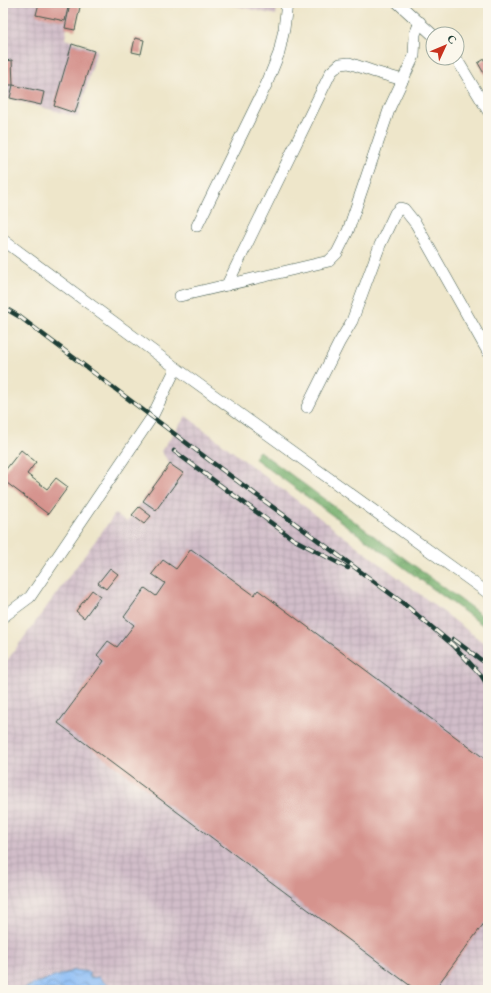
<svg xmlns="http://www.w3.org/2000/svg" width="491" height="993" font-family="'EB Garamond',serif">
<style>
.industrial{fill:url(#industrial-grid)}
.forest{fill:url(#forest-crowns);stroke:#4a7650}
.water{fill:url(#water-waves);stroke:#547c95}
.building{fill:#d5938d}
.lines{fill:none;stroke-linecap:round;stroke-linejoin:round}
.minor-casing{stroke:#3e564a;stroke-width:12}
.minor{stroke:#fff;stroke-width:11}
.rail-casing{stroke:#1f3d34;stroke-width:4.5}
.rail{stroke:#fbf7ec;stroke-width:3;stroke-dasharray:9;stroke-linecap:butt}
</style>
<defs>
<pattern id="industrial-grid" width="8" height="8" patternUnits="userSpaceOnUse"><rect width="8" height="8" fill="#d1bdc9"/><path d="M0 4h8M4 0v8" fill="none" stroke="#b3a3ad"/></pattern>
<pattern id="forest-crowns" width="20" height="18" patternUnits="userSpaceOnUse"><rect width="20" height="18" fill="#76af6d"/><path d="M2 6a3 3 0 1 1 6 0M12 15a3 3 0 1 1 6 0" fill="none" stroke="#60905a"/></pattern>
<pattern id="water-waves" width="16" height="10" patternUnits="userSpaceOnUse"><rect width="16" height="10" fill="#89bbf6"/><path d="M0 5q4-4 8 0t8 0" fill="none" stroke="#6f99c8"/></pattern>
</defs>
<rect width="100%" height="100%" fill="#fbf7ec"/>
<filter id="ink" filterUnits="userSpaceOnUse"><feTurbulence type="fractalNoise" baseFrequency=".025" numOctaves="2"/><feDisplacementMap in="SourceGraphic" scale="8" xChannelSelector="R" yChannelSelector="G"/><feConvolveMatrix kernelMatrix="1 2 1 2 8 2 1 2 1" color-interpolation-filters="sRGB"/></filter>
<filter id="wash" filterUnits="userSpaceOnUse"><feTurbulence type="fractalNoise" baseFrequency=".012" numOctaves="4" result="noise"/><feDisplacementMap in="SourceGraphic" scale="16" xChannelSelector="R" yChannelSelector="G"/><feGaussianBlur stdDeviation="0.9" result="paint"/><feColorMatrix in="noise" values="0 0 0 0 0 0 0 0 0 0 0 0 0 0 0 0 0 1.4 0 .05"/><feComposite in="paint" operator="in"/></filter>
<g filter="url(#wash)">
<rect width="100%" height="100%" fill="#eee6ca"/>
<g class="industrial">
<path d="M3,3H71L65,39L97,50L78,117L7,98L3,66Z"/>
<path d="M223,3H277L276,15Z"/>
<path d="M186,416L488,646V990H3V666L115,514L127,522L170,464L161,451Z"/>
</g>
<path class="forest" d="M259,451L488,620V629L254,458Z"/>
<path class="water" d="M75,970L89,972L90,978L99,977L106,984L110,985L113,989L118,990H21L33,984Z"/>
<g id="blocks">
<g class="building">
<path d="M39,3H69L65,21L36,15Z"/>
<path d="M70,4L80,7L75,30L65,28Z"/>
<path d="M135,38L144,40L141,54L132,52Z"/>
<path d="M72,44L94,51L75,113L54,106Z"/>
<path d="M488,57V75L486,77L478,63Z"/>
<path d="M12,60L13,85H7L5,61Z"/>
<path d="M13,85L44,92L41,105L10,98Z"/>
<path d="M21,450L36,462L27,474L47,489L56,478L68,487L48,514L3,480V473Z"/>
<path d="M170,464L183,473L156,510L143,501Z"/>
<path d="M139,507L151,516L144,524L132,515Z"/>
<path d="M191,549L254,595L258,590L488,761V918L434,990H416L58,723L104,661L97,655L108,641L117,647L134,625L124,617L145,588L156,596L165,583L152,574L163,560L176,569Z"/>
<path d="M110,568L118,574L106,589L98,583Z"/>
<path d="M92,590L100,596L84,618L76,611Z"/>
</g>
</g>
</g>
<g filter="url(#ink)">
<use href="#blocks" fill-opacity="0" stroke="#3e564a" stroke-width="1"/>
<g class="lines">
<g class="minor-casing">
<g id="minor">
<path d="M398,3L433,35"/>
<path d="M456,58L488,111"/>
<path d="M197,226L267,83L279,53L284,29L287,3"/>
<path d="M3,240L176,368L488,593"/>
<path d="M227,285L331,72L340,64L349,63L375,72L403,80"/>
<path d="M180,296L329,261L337,253L348,231L390,107L414,56L415,34L420,22"/>
<path d="M307,407L339,343L352,321L380,245L395,213L400,208L404,209L416,224L488,352"/>
<path d="M3,617L30,597L152,417L176,368"/>
</g>
</g>
<use href="#minor" class="minor"/>
<g class="rail-casing">
<g id="rail">
<path d="M3,307L20,317L213,463L403,603L453,645L481,675L488,686"/>
<path d="M174,451L293,539L348,568"/>
<path d="M453,639L488,665"/>
</g>
</g>
<use href="#rail" class="rail"/>
</g>
</g>
<rect width="491" height="993" fill="none" stroke="#fbf7ec" stroke-width="16"/>
<g transform="translate(445 46) rotate(46)"><circle r="19" fill="#fbf7ec" stroke="#a3ada2"/>
<path d="M0-3L7 15L0 10L-7 15Z" fill="#c8321e"/>
<text y="-6" font-size="11" font-weight="bold" text-anchor="middle" fill="#1f3d34">С</text>
</g>
</svg>
